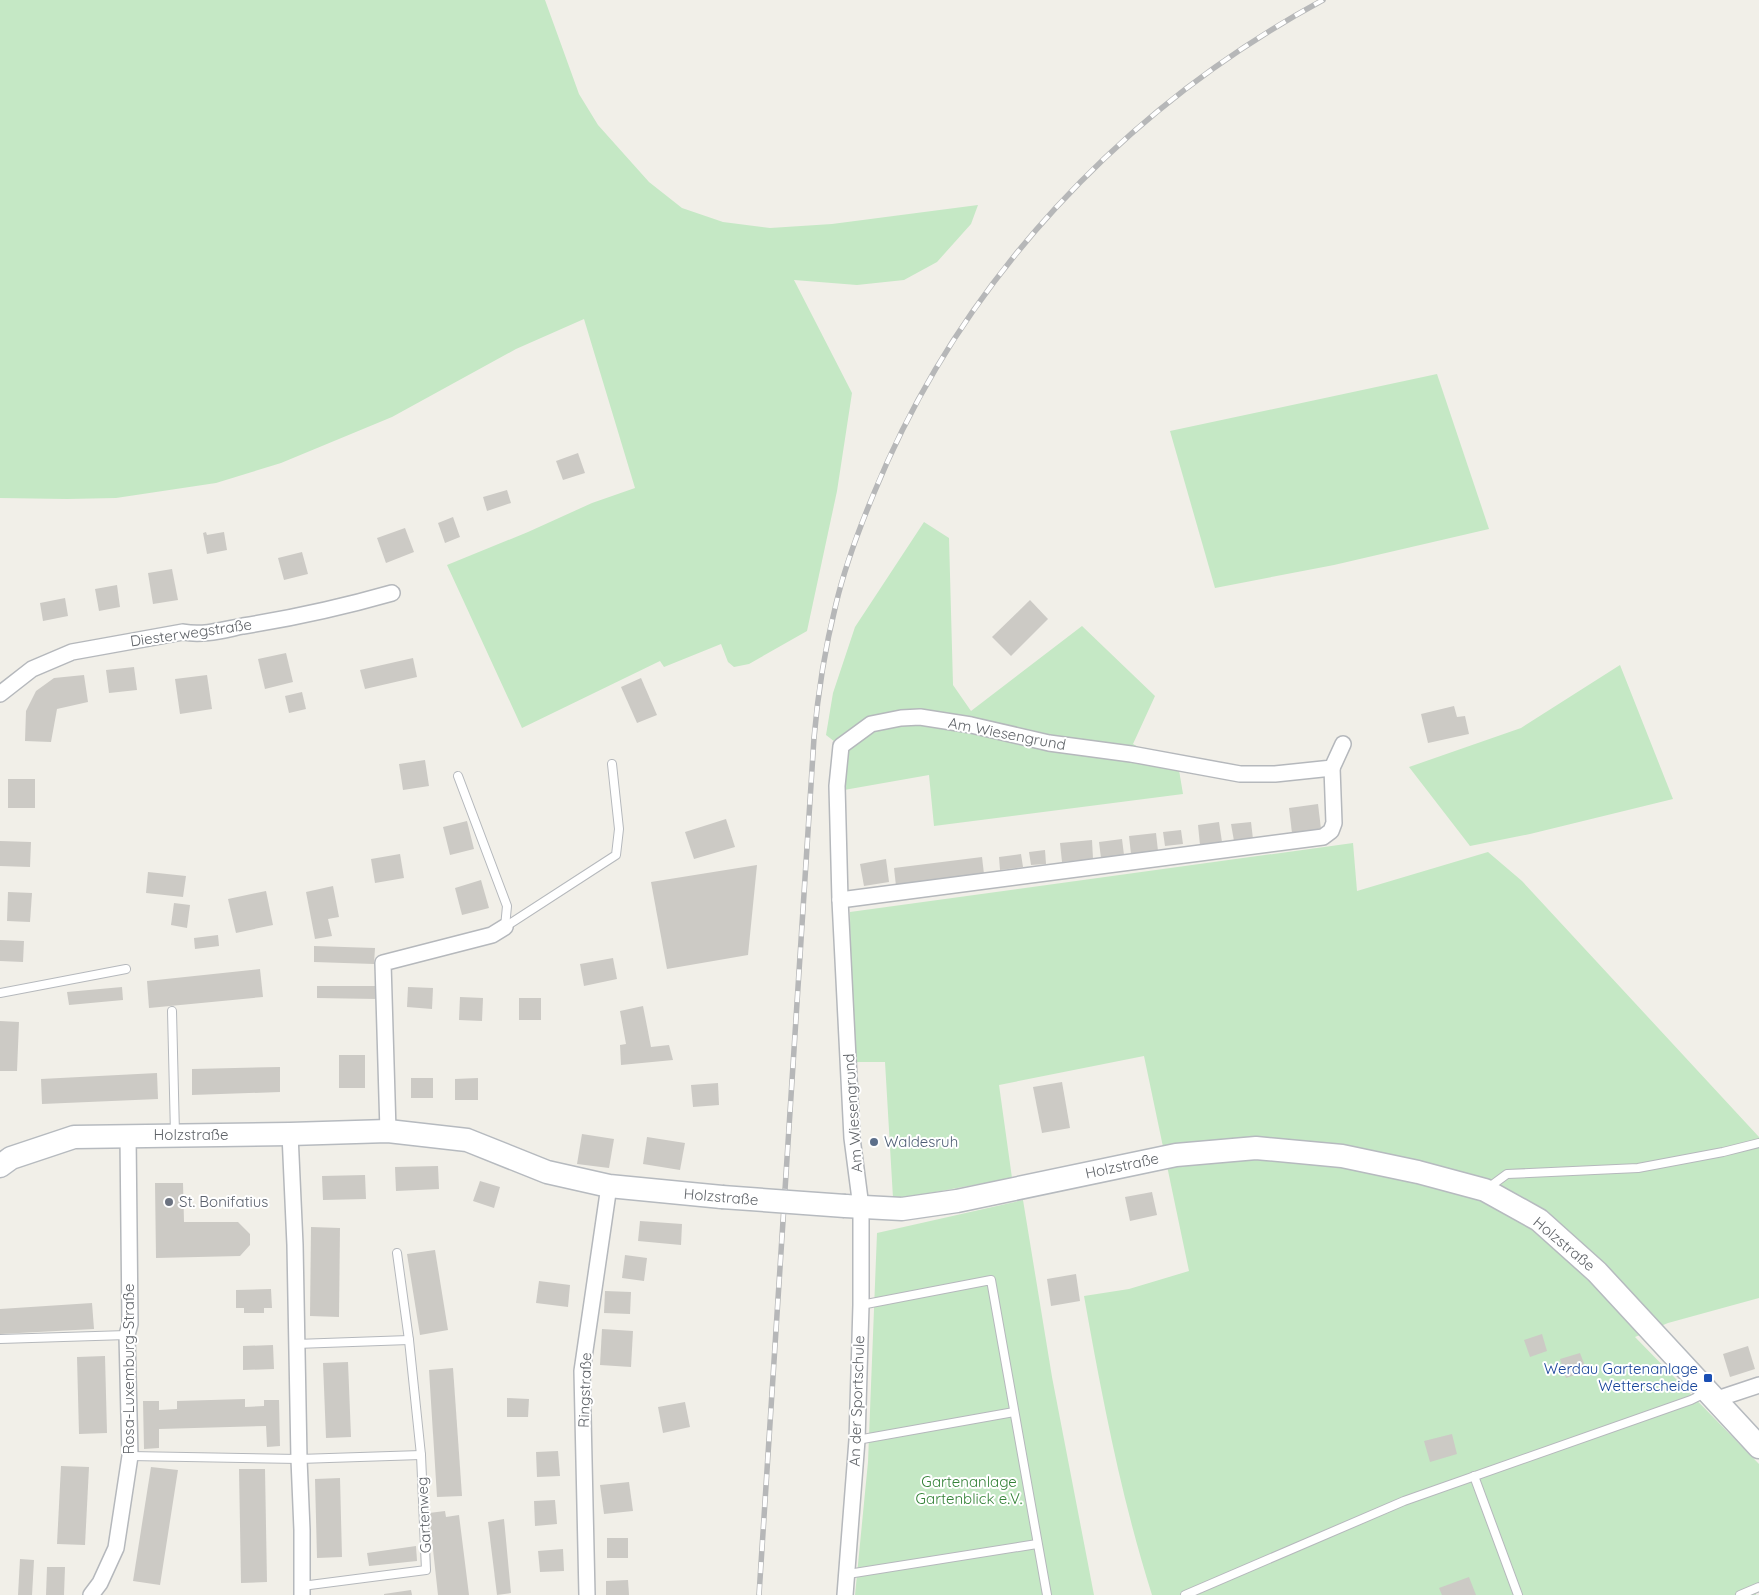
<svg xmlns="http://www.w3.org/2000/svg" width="1759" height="1595" font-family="Quicksand,sans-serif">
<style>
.green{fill:#c5e8c5}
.building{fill:#cccac5}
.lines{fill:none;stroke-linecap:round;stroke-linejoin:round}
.lane-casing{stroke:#b5b8bc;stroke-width:10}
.street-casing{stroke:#b5b8bc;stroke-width:18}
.secondary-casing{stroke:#b6babf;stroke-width:25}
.lane{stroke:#fff;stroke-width:8}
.street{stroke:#fff;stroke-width:15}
.secondary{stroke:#fff;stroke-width:22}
.rail-casing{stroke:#b6b7b8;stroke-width:5.5}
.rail{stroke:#fff;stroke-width:4;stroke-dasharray:11;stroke-linecap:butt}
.secondary-bridge-casing{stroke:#b6babf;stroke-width:25;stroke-linecap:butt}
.secondary-bridge{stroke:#fff;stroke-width:22}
.service-dot{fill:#5c6f8a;stroke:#fff;stroke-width:2}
.worship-dot{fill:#6b7280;stroke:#fff;stroke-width:2}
.transit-dot{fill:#1a4fb4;stroke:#fff;stroke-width:2}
.labels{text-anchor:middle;stroke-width:4;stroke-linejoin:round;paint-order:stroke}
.street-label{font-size:15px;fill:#5f6368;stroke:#fff}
.service-label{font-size:15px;fill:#4e5e75;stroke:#fff;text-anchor:start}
.worship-label{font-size:15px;fill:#5b616d;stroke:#fff;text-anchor:start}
.transit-label{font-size:15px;fill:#164399;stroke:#fff;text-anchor:end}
.park-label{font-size:15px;fill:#348238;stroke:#fff}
</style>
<rect width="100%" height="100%" fill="#f1efe8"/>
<g class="green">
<path d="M0,0H545L579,94L598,125L649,182L682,208L723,222L770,228L832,224L978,205L971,224L937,262L904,280L857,285L794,280L852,393L837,491L807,631L749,664L734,667L728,662L721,644L664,667L660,661L522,728L447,565L528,532L592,503L635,488L584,319L516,349L392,417L281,463L216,483L116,498L67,499L0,498Z"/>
<path d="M1437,374L1489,529L1334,565L1215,588L1170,431Z"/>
<path d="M924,522L949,538L953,685L971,711L1082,626L1155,696L1133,744L1179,770L1183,794L934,826L929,775L844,790L848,752L826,735L833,693L855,627Z"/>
<path d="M1620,665L1673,799L1530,834L1470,846L1409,767L1521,728Z"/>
<path d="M1353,843L1357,891L1488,852L1522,881L1759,1137V1298L1668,1323L1635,1337L1759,1464V1591L1756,1593V1595H1152C1121,1497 1102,1397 1084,1296L1129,1289L1189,1271L1144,1056L999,1085L1012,1178L908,1197L893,1198L885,1062H851L850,912Z"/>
<path d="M1023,1200L1052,1377L1094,1595H855L868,1462L877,1233Z"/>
</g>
<g class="building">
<path d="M578,453L585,473L563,480L556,461Z"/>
<path d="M507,490L511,503L487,511L483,497Z"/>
<path d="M453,517L460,537L445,543L438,523Z"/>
<path d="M405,528L414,552L386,563L377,538Z"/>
<path d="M206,532L207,535L224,532L227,550L207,554L203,533Z"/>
<path d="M302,552L308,574L284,580L278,558Z"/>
<path d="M172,569L178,600L153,604L148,573Z"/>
<path d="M117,585L120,607L99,611L95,589Z"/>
<path d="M65,598L68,616L43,621L40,603Z"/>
<path d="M1030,600L1048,619L1011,656L992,637Z"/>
<path d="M286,653L293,682L265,689L258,659Z"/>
<path d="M413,658L417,677L365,689L360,670Z"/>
<path d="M134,667L137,690L109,693L106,670Z"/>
<path d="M84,675L88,702L57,709L51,742L25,741L26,711L36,691L54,678Z"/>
<path d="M207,675L212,709L180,714L175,679Z"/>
<path d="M641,678L657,715L637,723L621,687Z"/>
<path d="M302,692L306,709L289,713L285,696Z"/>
<path d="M1454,706L1457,717L1465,716L1469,734L1428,743L1421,714Z"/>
<path d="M425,760L429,786L403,790L399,764Z"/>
<rect x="8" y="779" width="27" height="29"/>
<path d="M1318,804L1321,829L1292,833L1289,808Z"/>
<path d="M726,819L735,847L694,859L685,832Z"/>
<path d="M467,821L474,849L450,855L443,827Z"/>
<path d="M1219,822L1222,842L1200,845L1198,825Z"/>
<path d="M1251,822L1253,839L1234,841L1231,824Z"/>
<path d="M1181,830L1183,844L1165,846L1163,832Z"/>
<path d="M1156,833L1158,851L1131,854L1129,836Z"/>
<path d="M1122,839L1124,855L1101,858L1099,842Z"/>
<path d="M1092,840L1093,859L1062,862L1060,843Z"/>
<path d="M0,841L31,842L30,867L0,866Z"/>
<path d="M1045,850L1046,864L1031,865L1029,852Z"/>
<path d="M400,854L404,878L375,883L371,859Z"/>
<path d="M1021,854L1023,867L1000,870L999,857Z"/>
<path d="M982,857L984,874L896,886L894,868Z"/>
<path d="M886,859L889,882L864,886L860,864Z"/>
<path d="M757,865L748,955L667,969L651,882Z"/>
<path d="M148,872L186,876L183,897L146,893Z"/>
<path d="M481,880L489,908L462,915L455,888Z"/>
<path d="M333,886L339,917L328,919L332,936L315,939L306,892Z"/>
<path d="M266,891L273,925L236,933L228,899Z"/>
<path d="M8,892L32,893L30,922L7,921Z"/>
<path d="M174,903L190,905L187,928L171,925Z"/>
<path d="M218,935L219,946L195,949L194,938Z"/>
<path d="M0,940L24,941L23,962L0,961Z"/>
<path d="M314,946L375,948L374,964L314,962Z"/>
<path d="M613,958L617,979L584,986L580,964Z"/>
<path d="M260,969L263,997L149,1008L147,981Z"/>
<path d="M317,986H377V999L317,998Z"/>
<path d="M122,987L123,1000L69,1005L67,992Z"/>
<path d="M408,987L433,988L432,1009L407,1007Z"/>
<path d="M460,997L483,998L482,1021L459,1020Z"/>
<rect x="519" y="998" width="22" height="22"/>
<path d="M643,1006L651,1047L669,1045L673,1060L621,1065L620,1045L626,1044L620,1011Z"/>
<path d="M0,1021L19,1022L17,1071H0Z"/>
<rect x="339" y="1055" width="26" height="33"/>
<path d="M280,1067V1092L192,1095V1069Z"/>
<path d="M157,1073L158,1099L42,1104L41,1079Z"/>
<rect x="411" y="1078" width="22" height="20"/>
<path d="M478,1078V1100H455V1079Z"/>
<path d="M1062,1082L1070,1128L1042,1133L1033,1087Z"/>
<path d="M718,1083L719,1105L693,1107L691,1085Z"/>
<path d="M582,1134L614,1139L609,1168L577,1164Z"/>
<path d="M647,1137L685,1143L680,1170L643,1164Z"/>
<path d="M438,1166L439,1189L396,1191L395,1167Z"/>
<path d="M365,1175L366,1199L323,1200L322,1176Z"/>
<path d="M480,1181L500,1187L494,1208L473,1201Z"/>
<path d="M155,1183H183L184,1222H238L250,1234V1245L240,1256L156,1258Z"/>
<path d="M1152,1192L1157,1215L1130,1221L1125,1197Z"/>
<path d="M640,1221L682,1224L681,1245L638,1241Z"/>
<path d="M311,1227L340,1228L339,1317L310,1316Z"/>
<path d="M435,1250L448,1330L420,1335L407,1254Z"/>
<path d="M625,1255L647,1258L644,1281L622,1278Z"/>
<path d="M1076,1274L1080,1301L1051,1306L1047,1279Z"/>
<path d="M539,1281L570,1285L568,1307L536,1303Z"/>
<path d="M271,1289L272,1308H264V1313H244V1308H236V1290Z"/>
<path d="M605,1291L631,1292L630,1314L604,1313Z"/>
<path d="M92,1303L94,1329L0,1334V1309Z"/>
<path d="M602,1329L633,1331L631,1367L600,1365Z"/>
<path d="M1542,1334L1547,1351L1530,1357L1524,1340Z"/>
<path d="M273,1345L274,1369L243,1370V1346Z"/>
<path d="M1748,1346L1755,1369L1730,1377L1723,1354Z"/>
<path d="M1580,1353L1587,1371L1566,1378L1560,1359Z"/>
<path d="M105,1356L107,1433L79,1434L77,1357Z"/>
<path d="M348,1362L351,1437L326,1438L323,1363Z"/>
<path d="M453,1368L462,1496L437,1497L429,1370Z"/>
<path d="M507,1398L529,1399L528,1417H507Z"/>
<path d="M245,1399V1407L264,1406V1400H279L280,1446L267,1447L266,1426L159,1429V1448L144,1449L143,1401H159V1410L177,1409V1401Z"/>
<path d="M685,1402L690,1427L663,1433L658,1407Z"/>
<path d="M1452,1434L1457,1454L1430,1462L1424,1441Z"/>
<path d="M558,1451L560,1476L537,1477L536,1452Z"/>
<path d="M61,1466L89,1467L85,1545L57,1544Z"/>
<path d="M151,1467L178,1470L160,1585L133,1581Z"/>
<path d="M239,1469H265L267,1582L241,1583Z"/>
<path d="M340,1478L342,1557L317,1558L315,1479Z"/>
<path d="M629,1482L633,1511L604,1514L600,1485Z"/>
<path d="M555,1500L557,1524L535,1526L534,1501Z"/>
<path d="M445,1511L446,1517L459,1515L469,1595H438L429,1513Z"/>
<path d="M504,1519L511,1593L497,1595L488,1522Z"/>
<rect x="607" y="1538" width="21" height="20"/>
<path d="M416,1546L417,1561L369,1566L367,1553Z"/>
<path d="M563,1549L564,1571L540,1572L538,1551Z"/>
<path d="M20,1559L34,1560L32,1595H18Z"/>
<path d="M47,1567H65L64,1595H46Z"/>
<path d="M1469,1577L1476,1595H1442L1439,1588Z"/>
<path d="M628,1580L629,1595H606V1581Z"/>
<path d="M411,1590L412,1595H384V1594Z"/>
</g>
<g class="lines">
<g class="lane-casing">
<g id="lane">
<path d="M458,776L507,906L505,927"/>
<path d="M505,927L616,855L619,829L612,764"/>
<path d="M0,993L126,969"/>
<path d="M172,1011L175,1134"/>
<path d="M1488,1188L1507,1174L1638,1168L1723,1152L1759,1143"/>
<path d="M861,1305L991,1280L1047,1595"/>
<path d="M0,1339L127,1335"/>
<path d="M296,1344L409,1340"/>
<path d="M857,1440L1014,1412"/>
<path d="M130,1456L299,1459L421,1455"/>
<path d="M1474,1476L1518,1595"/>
<path d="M848,1574L1037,1544"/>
<path d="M302,1586L426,1570L421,1455L409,1340L397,1253"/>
<path d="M1185,1595L1404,1501L1691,1400L1705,1393"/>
<path d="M1740,1595L1759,1587"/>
</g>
</g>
<g class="street-casing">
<g id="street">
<path d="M0,694L32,669L72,652L183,632C203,636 223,630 243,626C293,618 343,607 392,593"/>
<path d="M840,900L1323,837L1331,831L1334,823L1332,768"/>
<path d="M388,1131L383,963L492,935L505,927"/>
<path d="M290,1134L295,1245L299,1459L302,1530V1595"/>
<path d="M1714,1400L1759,1385"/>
<path d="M91,1595L100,1583L116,1548L130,1456L127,1335L130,1324L128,1135"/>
<path d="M587,1595L582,1371L609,1186"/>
<path d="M845,1595L857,1440L861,1305V1207L852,1138L840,900L837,786L841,746L871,724L901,718L920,717L971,725L1049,743L1131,754L1240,774H1275L1332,768L1343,744"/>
</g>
</g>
<g class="secondary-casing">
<g id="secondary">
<path d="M0,1166L11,1158L74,1137L290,1134L388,1131L467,1140L547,1172L609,1186L722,1197"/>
<path d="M845,1206L902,1209L957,1201L1176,1155L1256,1148L1342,1156L1418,1172L1485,1190L1539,1220L1597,1272L1759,1447"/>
</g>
</g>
<use href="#lane" class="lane"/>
<use href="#street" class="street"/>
<use href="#secondary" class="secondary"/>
<g class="rail-casing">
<path id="rail" d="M759,1595L814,738C818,692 825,648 836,604C845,566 859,529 874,493C960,282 1123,108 1323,0"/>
</g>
<use href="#rail" class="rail"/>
<g class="secondary-bridge-casing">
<path id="secondary-bridge" d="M722,1197L845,1206"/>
</g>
<use href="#secondary-bridge" class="secondary-bridge"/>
</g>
<circle class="service-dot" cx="874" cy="1142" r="5"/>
<circle class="worship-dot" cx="169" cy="1202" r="5"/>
<rect class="transit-dot" x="1703" y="1373" width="10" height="10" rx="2.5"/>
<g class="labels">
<g class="street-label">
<text transform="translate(191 633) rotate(-8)" y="5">Diesterwegstraße</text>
<text transform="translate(1007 734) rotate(11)" y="5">Am Wiesengrund</text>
<text transform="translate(853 1113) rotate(-94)" y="5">Am Wiesengrund</text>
<text x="191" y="1140">Holzstraße</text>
<text transform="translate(1122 1166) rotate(-12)" y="5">Holzstraße</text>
<text transform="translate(721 1197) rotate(5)" y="5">Holzstraße</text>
<text transform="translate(1564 1244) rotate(40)" y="5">Holzstraße</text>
<text transform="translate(129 1369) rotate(-90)" y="5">Rosa-Luxemburg-Straße</text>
<text transform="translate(585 1390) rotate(-88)" y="5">Ringstraße</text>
<text transform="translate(857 1401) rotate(-88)" y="5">An der Sportschule</text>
<text transform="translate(424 1515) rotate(-93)" y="5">Gartenweg</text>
</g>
<g class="service-label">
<text x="884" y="1147">Waldesruh</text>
</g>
<g class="worship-label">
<text x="179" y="1207">St. Bonifatius</text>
</g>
<g class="transit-label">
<text x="1698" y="1374">Werdau Gartenanlage<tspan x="1698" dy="17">Wetterscheide</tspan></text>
</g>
<g class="park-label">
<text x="969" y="1487">Gartenanlage<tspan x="969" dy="17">Gartenblick e.V.</tspan></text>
</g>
</g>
</svg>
